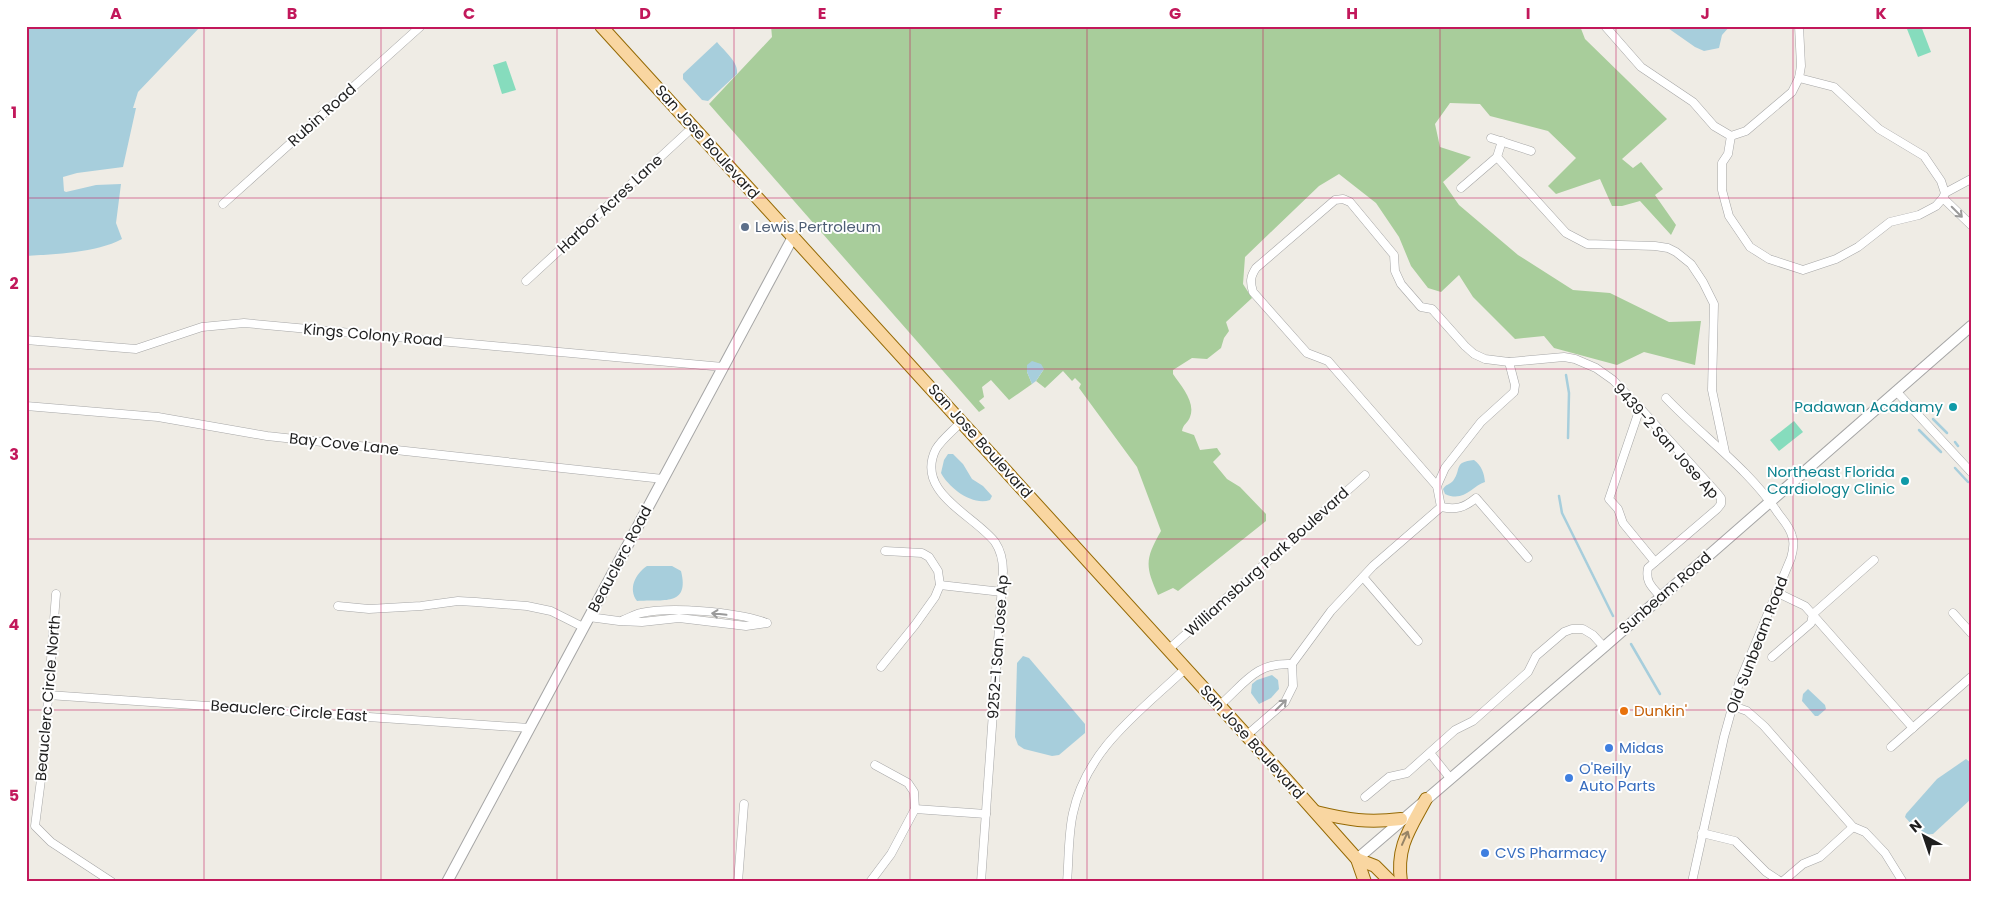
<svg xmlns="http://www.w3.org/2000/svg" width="1997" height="908" font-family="Poppins,sans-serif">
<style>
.forest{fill:#a8cd9b}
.pitch{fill:#86dcbd}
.water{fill:#a7cedc}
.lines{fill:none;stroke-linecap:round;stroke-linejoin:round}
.stream{stroke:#a7cedc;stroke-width:2.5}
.minor-casing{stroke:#a6a6a6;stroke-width:9}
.tertiary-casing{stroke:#a6a6a6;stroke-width:12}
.primary-casing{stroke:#956a05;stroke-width:14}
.minor{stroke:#fff;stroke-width:8}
.tertiary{stroke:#fff;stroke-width:10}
.primary{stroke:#f9d6a1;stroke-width:12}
.oneway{stroke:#9a9a9a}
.oneway2{stroke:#978466}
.grid{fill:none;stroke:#c2185b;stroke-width:1;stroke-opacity:0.55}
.service-dot{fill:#5c6f8a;stroke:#fff;stroke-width:2}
.culture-dot{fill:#0f9aa8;stroke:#fff;stroke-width:2}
.food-dot{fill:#e8710a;stroke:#fff;stroke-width:2}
.shop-dot{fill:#3f7fe0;stroke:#fff;stroke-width:2}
.labels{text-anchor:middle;stroke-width:4;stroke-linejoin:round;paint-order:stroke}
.street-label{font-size:15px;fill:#1f1f1f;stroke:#fff}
.service-label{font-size:15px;fill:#4e5e75;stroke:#fff;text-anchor:start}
.culture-label{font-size:15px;fill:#0d838f;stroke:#fff;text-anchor:end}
.food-label{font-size:15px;fill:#c56008;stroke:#fff;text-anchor:start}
.shop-label{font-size:15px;fill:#366cbe;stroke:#fff;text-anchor:start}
.neatline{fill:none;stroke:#c2185b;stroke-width:2}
.grid-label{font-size:16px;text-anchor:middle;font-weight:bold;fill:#c2185b}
</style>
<rect width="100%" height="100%" fill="#efece5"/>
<path class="forest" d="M771,26H1580L1585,39L1667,119L1622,159L1633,168L1641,162L1663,189L1655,195L1676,225L1671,235L1640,201L1622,206H1612L1600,179L1556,194L1548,186L1576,158L1548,131L1490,116L1480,104L1450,103L1435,124L1440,147L1471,157L1443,182L1459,205L1518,255L1573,290L1610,293L1669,322L1701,321L1695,365L1644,352L1617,365L1554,348L1544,336L1515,339L1473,297L1459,275L1441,292L1428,288L1411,266L1399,237L1376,203L1339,174L1319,186L1245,257L1243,284L1252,298L1226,322L1229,331L1224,338L1221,348L1207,359L1192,358L1173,370V374C1181,386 1196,402 1190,417C1188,423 1183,424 1182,431L1194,435L1200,450L1217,448L1221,454L1213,462L1227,479L1240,487L1266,514V521L1178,591L1173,588L1158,595C1145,566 1145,559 1161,531L1137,467L1079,388L1081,384L1075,378L1072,381L1063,371L1045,388L1036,381L1044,369L1027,372L1032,384L1009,400L991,380L982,387L984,397L979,401L985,408L979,412L709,104L772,37Z"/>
<g class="pitch">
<path d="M1915,26H1921L1931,52L1918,57L1907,29Z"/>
<path d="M506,61L516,90L502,94L493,65Z"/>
<path d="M1794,421L1803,432L1779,451L1770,440Z"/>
</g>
<g class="water">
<path d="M26,26H201L138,92L133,108H136L123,167L77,173L63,177L64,191L66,192L96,185L121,184L116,223L122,239C96,253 55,254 26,256Z"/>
<path d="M1665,26H1730L1722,35L1719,48L1704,51L1695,47Z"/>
<path d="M717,42C724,51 739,62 737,74L708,101L702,100L683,79V74Z"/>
<path d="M1032,361L1041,364L1044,369L1036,381L1032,384L1027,372V365Z"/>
<path d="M948,454H953L963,464L972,479L983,486L992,496L990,500C972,506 949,488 941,473L944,460Z"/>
<path d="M1474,460C1482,466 1484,473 1485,482C1472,486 1464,503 1445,494L1443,489C1446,484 1449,485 1453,481C1462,469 1453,462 1474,460Z"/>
<path d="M647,566H672L681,571C690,607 663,599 637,601C628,589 635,574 647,566Z"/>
<path d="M1023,656L1029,658L1085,724V733L1059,755L1052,756L1024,749L1018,745L1015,737L1017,663Z"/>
<path d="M1272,675L1278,680L1279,689L1271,698L1259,704L1251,693L1252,684L1257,680Z"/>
<path d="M1808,689L1825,705L1826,709L1818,716H1815L1802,701L1803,694Z"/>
<path d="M1966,759L1971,763V799L1933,834L1921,835L1905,817L1906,814L1937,779Z"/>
</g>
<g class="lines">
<g class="stream">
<path d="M1566,375L1569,393L1568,438"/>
<path d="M1933,419L1947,433"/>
<path d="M1919,430L1941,452"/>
<path d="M1955,442L1958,446"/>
<path d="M1955,468L1968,482"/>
<path d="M1559,496L1562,513L1613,616"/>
<path d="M1631,644L1660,694"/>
</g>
<g class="minor-casing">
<g id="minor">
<path d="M1605,26L1641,67L1693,102L1714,126L1731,136L1746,131L1792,92L1799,78L1801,66L1799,26"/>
<path d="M1731,136L1728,154L1722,163V190L1729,216L1750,247L1769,259L1803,270L1836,259L1858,247L1890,222L1919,215L1936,206L1943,198L1945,193L1941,181L1924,156L1879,129L1834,87L1799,78"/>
<path d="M1491,138L1531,151"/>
<path d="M1497,157L1566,233L1587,244L1655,246L1668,248L1676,252L1691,264L1703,282L1714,304L1712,390L1725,452"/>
<path d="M1461,188L1497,157L1502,141"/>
<path d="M1945,193L1971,179"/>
<path d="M1943,198L1971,225"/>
<path d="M223,204L421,26"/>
<path d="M526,281L693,127"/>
<path d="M26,340L136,349L202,327L244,323L723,367"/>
<path d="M1896,391L1971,472"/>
<path d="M1666,398C1703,437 1748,468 1778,513C1783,520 1790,527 1792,536C1795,543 1793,551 1791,558L1739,683L1724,737L1692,882"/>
<path d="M26,406L158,417L267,436L663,479"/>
<path d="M1640,408L1609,499L1618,509L1623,523L1655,562"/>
<path d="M962,421C954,430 942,439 936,449C914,492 974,515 995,542C1001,551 1003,561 1003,571L981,882"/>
<path d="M1437,486L1328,361L1307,353L1253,292C1250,282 1250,277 1256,268L1335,200L1343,199L1350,202L1394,255L1395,271L1401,284L1421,307L1432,309L1465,346L1474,354L1485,359L1509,362L1564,357L1575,359L1596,368L1613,380L1640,408L1717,493L1721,498V504L1717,509L1648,568C1645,582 1652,587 1661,597"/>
<path d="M1441,507C1456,510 1464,508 1476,498L1528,558"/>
<path d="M1363,577L1418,641"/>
<path d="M940,585L1002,592"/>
<path d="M1776,592L1805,606L1913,728"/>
<path d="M56,594L43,764L35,826L51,842L112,882"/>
<path d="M338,606L369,609L421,606L458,601L476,602L527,606L551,611L583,627"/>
<path d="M1953,613L1971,633"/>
<path d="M589,617L619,621L642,622L679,618L746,626L767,623"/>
<path d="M623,620C629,618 635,614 641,613C671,606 735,612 764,622"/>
<path d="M1169,649L1365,475"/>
<path d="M1772,657L1811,623L1813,614L1874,560"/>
<path d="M881,667L915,625L935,597L940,585L938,571L929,557L922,553L885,551"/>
<path d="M48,695L529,728"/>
<path d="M1220,705C1245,683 1256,662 1292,664"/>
<path d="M1733,706L1747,711L1764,726L1853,827L1865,832L1885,853L1903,882"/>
<path d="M1247,735L1285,702L1293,686L1292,664L1331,611L1373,566L1441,507L1437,486L1445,468L1481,422L1514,392L1515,385L1509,362"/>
<path d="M1891,747L1971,677"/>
<path d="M1430,753L1450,778"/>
<path d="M1365,797L1389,777L1407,773L1455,730L1473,721L1528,672L1536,656L1564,632L1572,629H1583L1593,635L1604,647"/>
<path d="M915,809L986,814"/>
<path d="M1702,833L1735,841L1766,872L1781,882"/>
<path d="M738,882L744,804"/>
<path d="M870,882L891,854L915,809L914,792L908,783L875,765"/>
<path d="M1067,882C1069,859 1068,835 1073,813C1087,748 1140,712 1186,668"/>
<path d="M1782,882L1803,864L1820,857L1853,827"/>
</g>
</g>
<g class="tertiary-casing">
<g id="tertiary">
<path d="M1357,859L1604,647L1971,326"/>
<path d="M447,882L793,237"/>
</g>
</g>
<g class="primary-casing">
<g id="primary">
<path d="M601,26L1268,759L1357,859L1365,882"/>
<path d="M1316,812C1349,820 1367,823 1401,819"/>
<path d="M1357,859L1375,866L1391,882"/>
<path d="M1401,882C1396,846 1410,829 1426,799"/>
</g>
</g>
<use href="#minor" class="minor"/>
<use href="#tertiary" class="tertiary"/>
<use href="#primary" class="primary"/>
</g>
<defs><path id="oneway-shaft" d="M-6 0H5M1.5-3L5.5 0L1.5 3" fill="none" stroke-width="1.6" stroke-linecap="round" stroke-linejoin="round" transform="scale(1.25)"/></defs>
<g class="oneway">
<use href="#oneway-shaft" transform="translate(1957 212) rotate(45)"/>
<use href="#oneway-shaft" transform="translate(719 614) rotate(-174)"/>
<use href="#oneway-shaft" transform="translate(1281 705) rotate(-45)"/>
</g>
<use class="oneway2" href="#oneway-shaft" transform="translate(1405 838) rotate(-66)"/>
<path class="grid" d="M204,26V882M381,26V882M557,26V882M734,26V882M910,26V882M1087,26V882M1263,26V882M1440,26V882M1616,26V882M1793,26V882M26,198H1971M26,369H1971M26,539H1971M26,710H1971"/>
<circle class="service-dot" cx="745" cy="227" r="5"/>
<g class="culture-dot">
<circle cx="1953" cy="407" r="5"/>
<circle cx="1905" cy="481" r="5"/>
</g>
<circle class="food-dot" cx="1624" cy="711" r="5"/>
<g class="shop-dot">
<circle cx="1609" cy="748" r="5"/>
<circle cx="1569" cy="778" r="5"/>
<circle cx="1485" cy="853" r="5"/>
</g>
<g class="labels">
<g class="street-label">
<text transform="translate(322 115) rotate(-42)" y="5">Rubin Road</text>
<text transform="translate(707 142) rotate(48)" y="5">San Jose Boulevard</text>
<text transform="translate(610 204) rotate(-43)" y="5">Harbor Acres Lane</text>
<text transform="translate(373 335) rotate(5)" y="5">Kings Colony Road</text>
<text transform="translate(980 441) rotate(48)" y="5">San Jose Boulevard</text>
<text transform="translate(1666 441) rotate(48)" y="5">9439-2 San Jose Ap</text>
<text transform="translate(344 444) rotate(6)" y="5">Bay Cove Lane</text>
<text transform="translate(620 559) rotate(-62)" y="5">Beauclerc Road</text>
<text transform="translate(1267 562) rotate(-42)" y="5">Williamsburg Park Boulevard</text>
<text transform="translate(1665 593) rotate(-41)" y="5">Sunbeam Road</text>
<text transform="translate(1757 645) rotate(-69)" y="5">Old Sunbeam Road</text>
<text transform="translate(998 647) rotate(-86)" y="5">9252-1 San Jose Ap</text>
<text transform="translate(48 698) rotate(-85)" y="5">Beauclerc Circle North</text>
<text transform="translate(289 711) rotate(4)" y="5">Beauclerc Circle East</text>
<text transform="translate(1252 742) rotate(48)" y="5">San Jose Boulevard</text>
</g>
<g class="service-label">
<text x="755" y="232">Lewis Pertroleum</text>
</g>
<g class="culture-label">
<text x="1943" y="412">Padawan Acadamy</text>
<text x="1895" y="477">Northeast Florida<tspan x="1895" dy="17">Cardiology Clinic</tspan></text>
</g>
<g class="food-label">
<text x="1634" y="716">Dunkin'</text>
</g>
<g class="shop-label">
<text x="1619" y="753">Midas</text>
<text x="1579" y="774">O'Reilly<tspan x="1579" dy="17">Auto Parts</tspan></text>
<text x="1495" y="858">CVS Pharmacy</text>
</g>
</g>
<rect width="1997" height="908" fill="none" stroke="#ffffff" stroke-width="55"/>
<g transform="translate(1924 836) rotate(320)" stroke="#ffffff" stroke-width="4" paint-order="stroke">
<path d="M0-4L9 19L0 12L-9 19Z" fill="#1f1f1f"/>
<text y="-8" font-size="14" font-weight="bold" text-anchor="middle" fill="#1f1f1f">N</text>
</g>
<rect x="28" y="28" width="1942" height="852" class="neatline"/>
<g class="grid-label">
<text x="116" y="19">A</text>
<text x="292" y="19">B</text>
<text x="469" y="19">C</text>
<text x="645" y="19">D</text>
<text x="822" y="19">E</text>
<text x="998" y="19">F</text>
<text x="1175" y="19">G</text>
<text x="1352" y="19">H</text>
<text x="1528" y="19">I</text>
<text x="1705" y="19">J</text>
<text x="1881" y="19">K</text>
<text x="14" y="118">1</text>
<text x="14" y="289">2</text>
<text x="14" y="460">3</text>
<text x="14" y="630">4</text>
<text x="14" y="801">5</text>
</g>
</svg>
